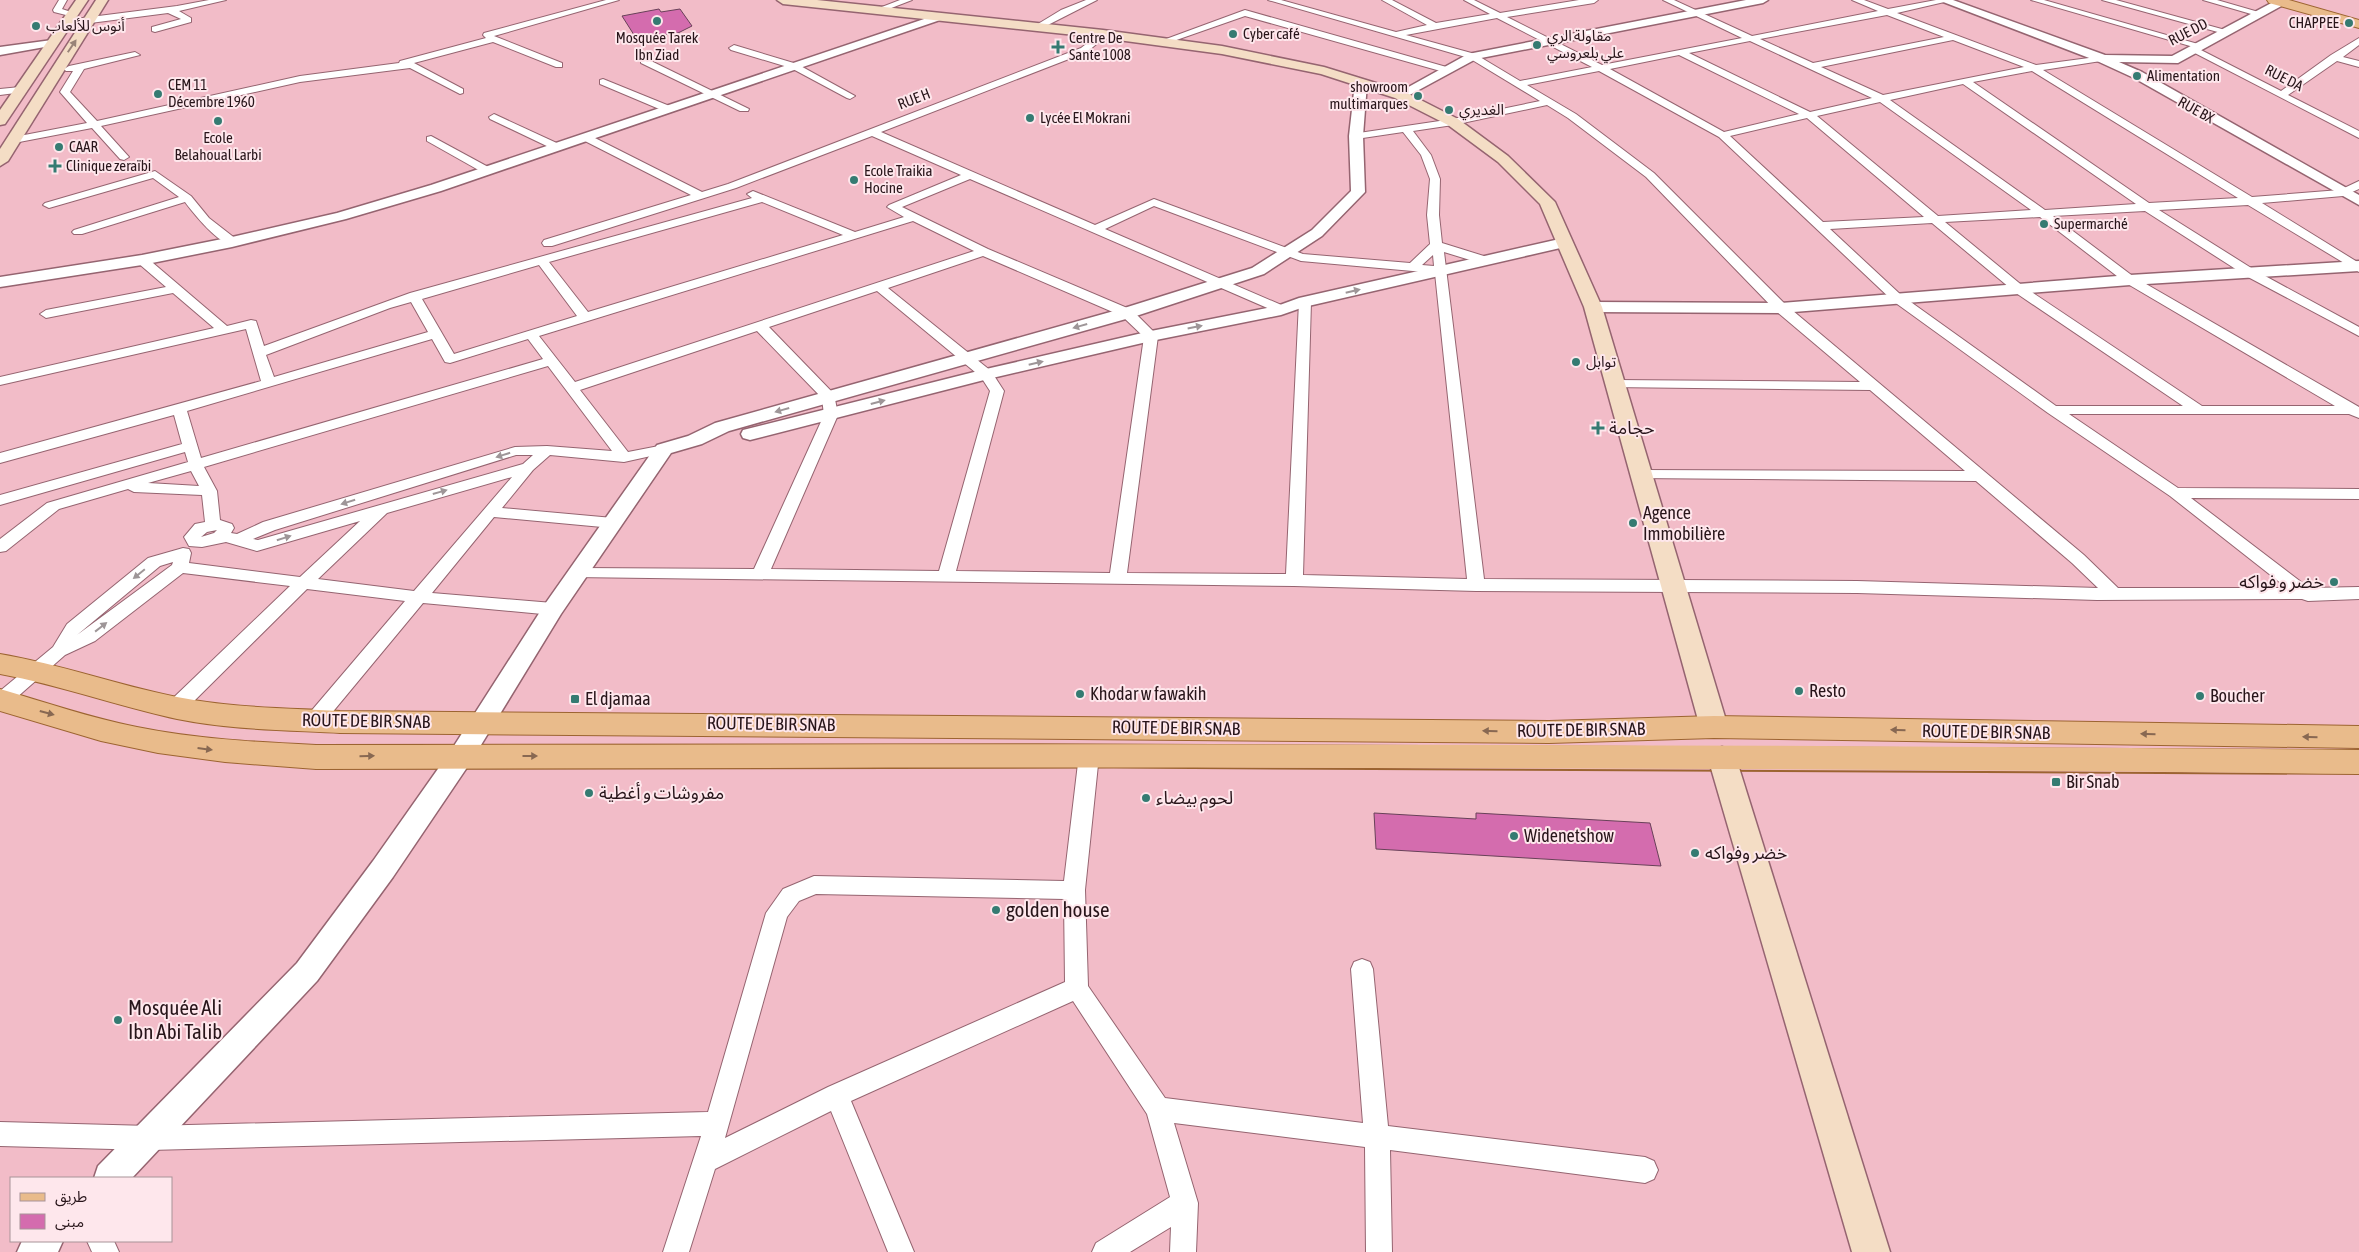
<svg xmlns="http://www.w3.org/2000/svg" width="2359" height="1252" font-family="'Asap Condensed','Noto Sans Arabic',sans-serif">
<style>
.building{fill:#d46cae;stroke:#684158}
.lines{fill:none;stroke-linecap:round;stroke-linejoin:round}
.minor-casing{stroke:#956470;stroke-width:2}
.tertiary-casing{stroke:#956470;stroke-width:3}
.secondary-casing{stroke:#956470;stroke-width:3}
.primary-casing{stroke:#9c6431;stroke-width:2}
.minor{fill:#fff;fill-rule:evenodd}
.tertiary{fill:#fff;fill-rule:evenodd}
.secondary{fill:#f4ddc5;fill-rule:evenodd}
.primary{fill:#e9bb8b;fill-rule:evenodd}
.oneway{fill:#988378}
.oneway2{fill:#9e9698}
.oneway3{fill:#886852}
.poi-dot{fill:#357b72;stroke:#fee7ec;stroke-width:2}
.labels{text-anchor:middle;stroke-width:4;stroke-linejoin:round;paint-order:stroke}
.far-poi-label{font-size:15px;fill:#28151a;stroke:#fee7ec;text-anchor:start}
.far-street-label{font-size:15px;fill:#28151a;stroke:#fee7ec}
.poi-label{font-size:18px;fill:#28151a;stroke:#fee7ec;text-anchor:start}
.street-label{font-size:18px;fill:#28151a;stroke:#fee7ec}
.near-poi-label{font-size:21px;fill:#28151a;stroke:#fee7ec;text-anchor:start}
</style>
<rect width="100%" height="100%" fill="#f2bcc8"/>
<g class="building">
<path d="M659,9L661,12L680,9L692,26L678,33L636,38L622,16Z"/>
<path d="M1374,813L1476,819V813L1650,823L1661,866L1376,849Z"/>
</g>
<g class="lines">
<g class="minor-casing">
<g id="minor">
<path d="M59,0H67L62,9L74,13V17L54,12L53,10Z"/>
<path d="M209,0H226L179,11L191,18V22L155,32L152,31V27L181,19L168,13L67,26L63,23L67,20L177,6Z"/>
<path d="M606,0H619L494,36L562,63V67H556L493,42L414,63L463,89V93L460,94L410,68L300,82L101,126L129,157L124,160L120,159L92,128L14,143L9,140L14,137L87,123L60,92L73,71H66L64,69L69,66L135,52L140,55L84,69L70,92L97,121L300,76L399,63L400,61L486,38L483,35L484,33Z"/>
<path d="M900,0H912L881,12L874,10Z"/>
<path d="M1086,0H1097L1040,29L1033,27L1061,10Z"/>
<path d="M1268,0H1281L1396,32L1427,25L1382,0H1392L1436,23L1490,14L1464,0H1474L1500,13L1579,0H1598L1594,3L1507,17L1602,65L1742,38L1663,0H1674L1752,36L1878,11L1852,0H1864L1888,9L1936,0H1953L1897,13L2036,65L2104,56V60L2101,61L2043,70L2252,197L2340,190L2359,181V189L2343,196L2262,203L2359,263V272L2248,205L2159,210L2256,271L2359,327V336L2248,277L2145,211L2053,216L2134,277L2359,407V418L2349,414H2069L2178,488L2359,489V499L2191,498L2309,588L2359,587V599L2308,601L2302,599L2097,600L1857,593L1476,591L1294,586L573,577L571,573L573,569L579,568L754,569L824,415L822,398L757,331L580,390L628,452L664,445L671,449L669,452L624,462L550,455L533,470L502,508L613,518L619,519L621,523L619,527L613,528L494,517L432,593L553,603L559,605L562,609L559,613L553,615L423,603L321,726L314,728L307,726L305,721L307,716L405,601L307,589L183,712L176,714L169,712L167,707L169,702L290,586L183,573L95,641L65,655L7,706L0,708V691L53,647L67,624L148,558L183,548L189,549L191,553L189,563L300,577L360,521L257,551L226,542L202,547L189,546L184,537L195,524L205,522L202,495L134,492L128,489L59,509L6,551L0,552V539L47,503L188,462L185,452L0,505V495L182,444L174,415L0,463V453L261,381L246,329L0,385V377L214,328L173,293L46,318L40,314L46,310L166,287L138,263L136,260L138,257H146L227,326L251,320L256,321L264,346L410,293L752,198L747,194L753,191L855,232L904,217L887,207L889,205L961,175L872,136L736,188L552,246H544L542,243L544,240L691,195L581,139V135H589L702,192L728,184L1081,48L1103,31L1106,32V36L1087,52L881,132L1095,225L1154,199L1303,254L1410,263L1430,244L1427,215L1430,179L1421,155L1403,132L1356,139L1351,136L1352,134L1453,119L1540,101L1469,58ZM1887,15L1944,37L1813,63L1760,39ZM1497,18L1592,67L1520,81L1475,54L1406,35ZM1953,40L2024,67L1883,95L1821,67ZM1750,41L1872,98L1810,112L1689,53ZM1679,55L1799,114L1724,132L1610,69ZM1599,71L1719,137L1893,301L2048,413L2170,496L2287,588H2118L2084,555L1786,305L1654,173L1576,114L1527,85ZM2032,71L2238,198L2149,203L1973,82ZM1963,84L2136,204L2045,210L1890,100ZM1880,102L2031,210L1938,216L1817,116ZM1547,105L1568,118L1646,177L1776,311L1860,382L1614,380L1607,384L1609,387L1870,390L1965,471L1641,470L1633,475L1636,478L1976,481L2072,563L2098,588L1857,581L1484,579L1444,252L1483,264L1489,260L1487,257L1442,243L1439,215L1440,179L1431,155L1413,131L1453,125ZM1807,118L1924,217L1823,222L1730,136ZM970,179L1281,314L1287,310L1286,307L1105,229L1154,206L1301,261L1435,273L1467,579L1303,575L1311,302L1305,298L1299,302L1286,574L1127,573L1158,336L1132,310L988,249L902,207ZM762,202L843,235L588,312L549,262ZM2040,217L2126,283L2335,406H2202L2024,287L1945,222ZM913,221L974,251L575,382L539,336ZM1932,223L2016,293L2183,406H2056L1901,295L1830,229ZM1433,255L1434,266L1422,265ZM983,256L1122,316L1144,337L1110,573L956,571L1004,391L991,371L888,288ZM539,265L577,316L454,354L422,299ZM877,291L981,377L990,391L939,571L771,569L838,415L834,394L769,327ZM411,302L428,332L274,377L266,355L390,308ZM432,339L445,362L450,363L528,339L543,359L201,458L187,411ZM548,366L612,451L547,446L515,447L263,522L237,534L231,533L234,528L232,524L220,520L217,491L204,467ZM516,455H533L523,464L258,540L253,539L275,530ZM191,471L199,486L148,483ZM512,477L414,591L318,579L387,513ZM217,530L214,533L201,537L207,532ZM173,562L172,565L77,635L160,566Z"/>
<path d="M2031,0H2044L2205,46L2197,48Z"/>
<path d="M2102,0H2116L2229,31L2225,34Z"/>
<path d="M2203,0H2217L2262,13L2258,16Z"/>
<path d="M1245,10L1450,68L1452,70L1444,72L1245,16L1165,44L1158,42Z"/>
<path d="M2359,38V45L2343,57L2359,61V67L2337,61L2288,95L2359,131V138L2189,50L2197,48L2281,91L2331,55Z"/>
<path d="M734,45L797,64L855,96L850,99L847,98L791,68L731,50L729,48Z"/>
<path d="M641,59H647L749,109L748,111H740L641,63Z"/>
<path d="M603,79L672,107L673,109L672,111H664L600,84V80Z"/>
<path d="M20,87L25,90L23,92L0,95V89Z"/>
<path d="M494,114L561,145L562,147L557,150L553,149L490,119L489,117Z"/>
<path d="M431,136L490,168L491,170L486,173L482,172L427,141V137Z"/>
<path d="M155,171L191,196L209,218L236,239L238,242L236,245C221,248 194,214 185,202L82,234H74L72,232L74,230L179,197L153,178L49,208L43,205L45,203Z"/>
<path d="M1089,748L1096,750L1099,755L1085,890L1088,986L1165,1098L1363,1123L1351,969L1354,962L1362,959L1370,962L1373,969L1388,1126L1645,1157L1654,1161L1658,1170L1654,1179L1645,1183L1390,1150L1392,1252H1366L1365,1147L1174,1123L1198,1203L1196,1252H1170L1171,1227L1130,1252H1092L1096,1243L1170,1197L1147,1114L1073,1001L851,1101L914,1252H888L831,1111L715,1169L689,1252H663L701,1136L150,1150L0,1146V1122L150,1126L708,1112L766,913L783,889L814,876L1064,881L1079,755L1082,750ZM816,894L1064,899L1065,982L828,1087L725,1138L787,917L799,901Z"/>
<path d="M87,1241H114L119,1252H92Z"/>
</g>
</g>
<g class="tertiary-casing">
<g id="tertiary">
<path d="M1746,0H1768L1763,3L1476,59L1404,98H1396L1394,95L1468,54Z"/>
<path d="M1938,0H1953L2105,55L2172,56L2277,0H2285V4L2178,63L2119,62L2142,72L2359,195V205L2134,78L2097,61Z"/>
<path d="M939,14L943,15V19L441,191L346,219L232,247L142,265L0,287V277L142,255L232,237L337,213L431,185Z"/>
<path d="M52,40L58,43L56,45L0,55V47Z"/>
<path d="M1361,79L1367,83L1363,136L1365,192L1322,236L1264,274L1133,317L729,431L702,444L671,453L561,614L470,763L393,877L317,981L132,1178H94L98,1166L297,963L373,861L452,749L545,604L657,445L688,436L715,423L1121,309L1252,268L1312,230L1351,191L1349,136L1355,83Z"/>
<path d="M1564,238L1572,243L1569,246L1304,307L1281,315L1151,341L988,379L750,440L743,438L741,434L743,430L986,369L1151,331L1277,306L1299,298Z"/>
<path d="M2359,261V271L2130,285L1781,313L1593,312L1587,311L1585,307L1587,303L1593,302L1781,303L2130,275Z"/>
<path d="M22,1241H63L58,1252H17Z"/>
</g>
</g>
<g class="secondary-casing">
<g id="secondary">
<path d="M76,0H88L5,124L0,125V110Z"/>
<path d="M96,0H108L8,161L0,166V149Z"/>
<path d="M777,0H817L1103,30L1222,46L1324,67L1405,92L1458,119L1508,156L1555,202L1602,307L1728,727L1724,734L1714,737L1704,734L1700,727L1584,307L1540,204L1498,162L1448,125L1395,98L1321,74L1222,54L1103,38L783,4Z"/>
<path d="M1722,747L1732,751L1736,758L1890,1252H1852L1708,758L1712,751Z"/>
</g>
</g>
<g class="primary-casing">
<g id="primary">
<path d="M2267,0H2289L2359,20V28L2269,3Z"/>
<path d="M0,654C60,664 117,685 177,697C231,708 286,708 340,711L1549,721L1714,716L2359,726V748L1714,738L1549,743L340,733C286,730 231,730 177,719C117,706 60,685 0,674Z"/>
<path d="M0,689C45,702 90,718 137,727C196,739 256,742 316,745C997,744 1678,743 2359,750V774C1678,766 997,767 316,769L225,762L158,753L101,741L0,711Z"/>
</g>
</g>
<use href="#minor" class="minor"/>
<use href="#tertiary" class="tertiary"/>
<use href="#secondary" class="secondary"/>
<use href="#primary" class="primary"/>
</g>
<defs><path id="oneway-solid" d="M-6-.8H1V-3.2L6.5 0L1 3.2V.8H-6Z" transform="scale(1.25)"/></defs>
<use class="oneway" href="#oneway-solid" transform="translate(72 46) rotate(-56)"/>
<g class="oneway2">
<use href="#oneway-solid" transform="translate(1353 291) rotate(-13)"/>
<use href="#oneway-solid" transform="translate(1080 326) rotate(164)"/>
<use href="#oneway-solid" transform="translate(1195 327) rotate(-11)"/>
<use href="#oneway-solid" transform="translate(1036 363) rotate(-13)"/>
<use href="#oneway-solid" transform="translate(878 402) rotate(-15)"/>
<use href="#oneway-solid" transform="translate(782 410) rotate(164)"/>
<use href="#oneway-solid" transform="translate(503 455) rotate(163)"/>
<use href="#oneway-solid" transform="translate(440 492) rotate(-16)"/>
<use href="#oneway-solid" transform="translate(348 502) rotate(163)"/>
<use href="#oneway-solid" transform="translate(284 538) rotate(-17)"/>
<use href="#oneway-solid" transform="translate(139 574) rotate(141)"/>
<use href="#oneway-solid" transform="translate(101 627) rotate(-38)"/>
</g>
<g class="oneway3">
<use href="#oneway-solid" transform="translate(47 713) rotate(15)"/>
<use href="#oneway-solid" transform="translate(1898 730) rotate(-179)"/>
<use href="#oneway-solid" transform="translate(1490 731) rotate(-179)"/>
<use href="#oneway-solid" transform="translate(2148 734) rotate(-179)"/>
<use href="#oneway-solid" transform="translate(2310 737) rotate(-179)"/>
<use href="#oneway-solid" transform="translate(205 749) rotate(7)"/>
<use href="#oneway-solid" transform="translate(367 756) rotate(-1)"/>
<use href="#oneway-solid" transform="translate(530 756)"/>
</g>
<g class="poi-dot">
<circle cx="657" cy="21" r="5"/>
<circle cx="2349" cy="23" r="5"/>
<circle cx="36" cy="26" r="5"/>
<circle cx="1233" cy="34" r="5"/>
<circle cx="1537" cy="45" r="5"/>
<path d="M1055.5 39.5h5v5h5v5h-5v5h-5v-5h-5v-5h5z"/>
<circle cx="2137" cy="76" r="5"/>
<circle cx="158" cy="94" r="5"/>
<circle cx="1418" cy="96" r="5"/>
<circle cx="1449" cy="110" r="5"/>
<circle cx="1030" cy="118" r="5"/>
<circle cx="218" cy="121" r="5"/>
<circle cx="59" cy="147" r="5"/>
<path d="M52.5 158.5h5v5h5v5h-5v5h-5v-5h-5v-5h5z"/>
<circle cx="854" cy="180" r="5"/>
<circle cx="2044" cy="224" r="5"/>
<circle cx="1576" cy="362" r="5"/>
<path d="M1595.5 420.5h5v5h5v5h-5v5h-5v-5h-5v-5h5z"/>
<circle cx="1633" cy="523" r="5"/>
<circle cx="2334" cy="582" r="5"/>
<circle cx="1799" cy="691" r="5"/>
<circle cx="1080" cy="694" r="5"/>
<circle cx="2200" cy="696" r="5"/>
<rect x="570" y="694" width="10" height="10" rx="2.5"/>
<rect x="2051" y="777" width="10" height="10" rx="2.5"/>
<circle cx="589" cy="793" r="5"/>
<circle cx="1146" cy="798" r="5"/>
<circle cx="1514" cy="836" r="5"/>
<circle cx="1695" cy="853" r="5"/>
<circle cx="996" cy="910" r="5"/>
<circle cx="118" cy="1020" r="5"/>
</g>
<g class="labels">
<g class="far-poi-label">
<text x="2339" y="28" text-anchor="end">CHAPPEE</text>
<text x="46" y="31">أنوس للألعاب</text>
<text x="1243" y="39">Cyber café</text>
<text x="1547" y="41">مقاولة الري<tspan x="1547" dy="17">علي بلعروسي</tspan></text>
<text x="657" y="43" text-anchor="middle">Mosquée Tarek<tspan x="657" dy="17">Ibn Ziad</tspan></text>
<text x="1069" y="43">Centre De<tspan x="1069" dy="17">Sante 1008</tspan></text>
<text x="2147" y="81">Alimentation</text>
<text x="168" y="90">CEM 11<tspan x="168" dy="17">Décembre 1960</tspan></text>
<text x="1408" y="92" text-anchor="end">showroom<tspan x="1408" dy="17">multimarques</tspan></text>
<text x="1459" y="115">الغديري</text>
<text x="1040" y="123">Lycée El Mokrani</text>
<text x="218" y="143" text-anchor="middle">Ecole<tspan x="218" dy="17">Belahoual Larbi</tspan></text>
<text x="69" y="152">CAAR</text>
<text x="66" y="171">Clinique zeraïbi</text>
<text x="864" y="176">Ecole Traikia<tspan x="864" dy="17">Hocine</tspan></text>
<text x="2054" y="229">Supermarché</text>
<text x="1586" y="367">توابل</text>
</g>
<g class="far-street-label">
<text transform="translate(2188 32) rotate(-27)" y="5">RUE DD</text>
<text transform="translate(2284 78) rotate(27)" y="5">RUE DA</text>
<text transform="translate(914 99) rotate(-21)" y="5">RUE H</text>
<text transform="translate(2196 110) rotate(29)" y="5">RUE BX</text>
</g>
<g class="poi-label">
<text x="1609" y="434">حجامة</text>
<text x="1643" y="519">Agence<tspan x="1643" dy="21">Immobilière</tspan></text>
<text x="2324" y="588" text-anchor="end">خضر و فواكه</text>
<text x="1809" y="697">Resto</text>
<text x="1090" y="700">Khodar w fawakih</text>
<text x="2210" y="702">Boucher</text>
<text x="585" y="705">El djamaa</text>
<text x="2066" y="788">Bir Snab</text>
<text x="599" y="799">مفروشات و أغطية</text>
<text x="1156" y="804">لحوم بيضاء</text>
<text x="1524" y="842">Widenetshow</text>
<text x="1705" y="859">خضر وفواكه</text>
</g>
<g class="street-label">
<text transform="translate(366 721) rotate(1)" y="6">ROUTE DE BIR SNAB</text>
<text transform="translate(771 724) rotate(1)" y="6">ROUTE DE BIR SNAB</text>
<text transform="translate(1176 728) rotate(1)" y="6">ROUTE DE BIR SNAB</text>
<text transform="translate(1581 730) rotate(-1)" y="6">ROUTE DE BIR SNAB</text>
<text transform="translate(1986 732) rotate(1)" y="6">ROUTE DE BIR SNAB</text>
</g>
<g class="near-poi-label">
<text x="1006" y="917">golden house</text>
<text x="128" y="1015">Mosquée Ali<tspan x="128" dy="24">Ibn Abi Talib</tspan></text>
</g>
</g>
<rect x="10" y="1177" width="162" height="65" fill="#fee7ec" stroke="#a89398"/>
<rect x="20" y="1193" width="25" height="8" fill="#e9bb8b" stroke="#a89398"/>
<text x="55" y="1202" font-size="15" fill="#28151a">طريق</text>
<rect x="20" y="1214" width="25" height="15" fill="#d46cae" stroke="#a89398"/>
<text x="55" y="1227" font-size="15" fill="#28151a">مبنى</text>
</svg>
